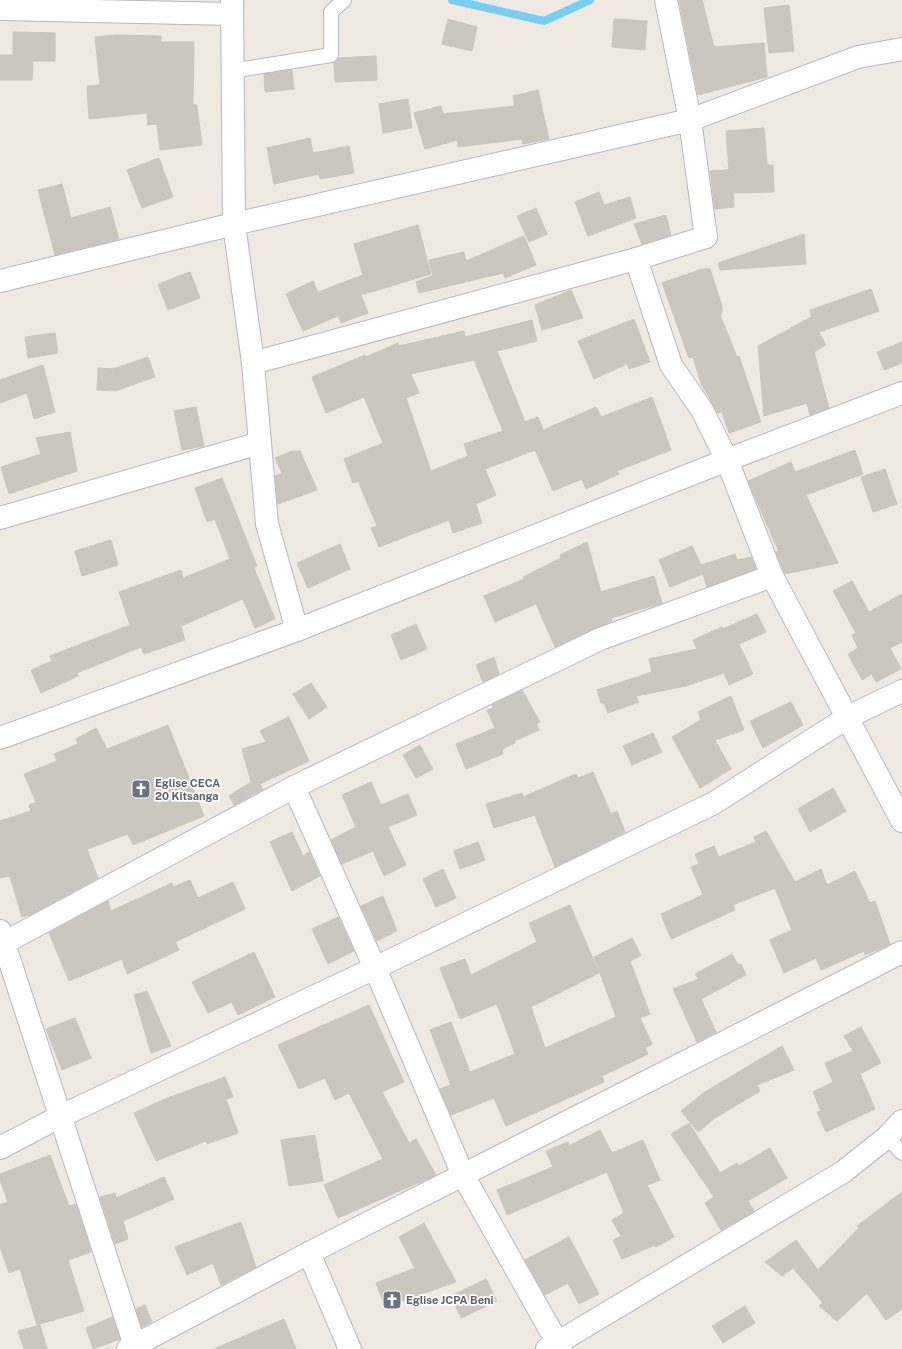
<svg xmlns="http://www.w3.org/2000/svg" width="902" height="1349" font-family="'Public Sans',sans-serif">
<style>
.lines{fill:none;stroke-linecap:round;stroke-linejoin:round}
.stream{stroke:#75cff0;stroke-width:8}
.building{fill:#cbc7bf;stroke:#cbc5ba;fill-rule:evenodd}
.service-casing{stroke:#b4b7c1;stroke-width:16}
.minor-casing{stroke:#b4b7c1;stroke-width:24}
.service{stroke:#fff;stroke-width:14}
.minor{stroke:#fff;stroke-width:22}
.labels{text-anchor:middle;stroke-width:3.5;stroke-linejoin:round;paint-order:stroke}
.worship-label{font-size:11px;font-weight:bold;fill:#5b616d;stroke:#fff;text-anchor:start}
</style>
<rect width="100%" height="100%" fill="#efe9e1"/>
<g class="lines">
<path class="stream" d="M452,0L544,21L590,0"/>
</g>
<g class="building">
<path d="M679,0H702L714,47L764,43L767,77L698,95Z"/>
<path d="M789,5L794,51L769,53L764,8Z"/>
<path d="M448,19L477,27L472,51L442,44Z"/>
<path d="M614,19L647,21L645,50L612,47Z"/>
<path d="M13,32L55,33V61H33L32,80H0V55H13Z"/>
<path d="M117,35L161,36V42H194L193,105H197L202,145L160,150L157,124L148,125L147,113L89,119L87,86L100,85L95,37Z"/>
<path d="M376,56L377,80L335,82L334,63L339,58Z"/>
<path d="M292,70L294,89L265,92L264,74Z"/>
<path d="M538,90L549,139L523,144L522,139L458,147V140L425,149L414,113L441,106L443,114L515,106L513,96Z"/>
<path d="M408,99L412,128L383,133L379,104Z"/>
<path d="M764,128L767,165H773L774,192L733,193L734,207L715,209L710,171L729,170L726,131Z"/>
<path d="M310,138L313,153L349,146L354,173L320,179L319,174L274,184L267,148Z"/>
<path d="M159,158L173,197L142,208L127,170Z"/>
<path d="M62,184L71,218L110,207L119,239L55,255L38,190Z"/>
<path d="M599,192L604,205L630,197L636,218L588,236L575,202Z"/>
<path d="M536,208L547,234L529,242L517,216Z"/>
<path d="M666,215L671,235L642,244L634,224Z"/>
<path d="M418,225L431,274L361,295L368,313L341,323L338,316L303,331L286,294L313,281L318,292L363,275L354,244Z"/>
<path d="M804,234L806,264L720,270L718,263Z"/>
<path d="M524,236L536,265L505,278L503,273L419,293L416,282L433,275L429,260L464,252L466,261Z"/>
<path d="M702,269H710L722,306V314L720,315L737,357L739,356L761,422L729,433L722,412L718,413L701,383L693,357L689,358L662,283Z"/>
<path d="M190,272L200,298L168,310L158,284Z"/>
<path d="M871,289L879,311L819,332L826,345L814,352L829,408L810,415L807,403L764,416L758,346L811,317L812,319L810,310Z"/>
<path d="M571,290L583,318L542,330L535,305Z"/>
<path d="M634,319L650,362L629,369L627,364L594,379L578,341Z"/>
<path d="M532,320L537,341L497,351L525,422L538,417L543,430L596,407L601,417L652,397L671,450L617,471L619,474L586,489L582,479L553,491L535,450L485,469L496,495L476,504L482,523L453,533L449,520L379,547L371,528L377,526L358,481L353,483L344,459L383,443L364,397L326,413L312,377L365,355L366,357L398,343L399,346L464,331L465,337ZM474,360L503,431L464,444L468,456L431,471L406,398L419,393L411,374Z"/>
<path d="M55,333L58,353L28,358L25,337Z"/>
<path d="M902,342V363L884,370L877,352Z"/>
<path d="M148,357L155,377L115,391L97,390L98,368L113,369Z"/>
<path d="M43,365L55,412L34,419L27,393L0,403V380Z"/>
<path d="M196,407L204,446L182,450L174,411Z"/>
<path d="M70,432L77,471L9,494L1,467L41,454L36,438Z"/>
<path d="M855,450L863,474L806,495L838,563L785,574L776,552H779L748,481L791,462L795,472Z"/>
<path d="M292,451H300L317,490L278,504L275,476L282,473L275,458Z"/>
<path d="M885,469L897,504L873,512L861,477Z"/>
<path d="M222,478L257,566L254,568L275,619L255,628L243,599L181,626L185,640L144,654L141,647L77,673L78,676L41,693L31,670L52,661L50,656L130,625L119,592L181,570L183,578L230,559L215,519L207,522L195,488Z"/>
<path d="M111,540L118,565L82,576L75,551Z"/>
<path d="M587,542L601,592L654,576L662,603L611,618L612,621L555,647L536,604L495,622L484,596L524,579L523,577L561,558L560,555Z"/>
<path d="M340,544L350,569L308,588L297,563Z"/>
<path d="M692,546L701,565L735,554L737,560L751,557L756,569L707,587L703,574L670,587L659,560Z"/>
<path d="M852,581L869,612L902,594V642L890,648L901,669L876,682L872,674L862,680L848,654L858,648L852,635L856,633L833,591Z"/>
<path d="M757,614L766,632L739,644L753,674L729,685L724,673L686,686L636,696L639,702L608,713L604,703H601L597,690L652,672L649,659L697,649L693,640L722,627L723,629Z"/>
<path d="M416,624L427,649L401,660L391,635Z"/>
<path d="M494,657L499,674L483,682L476,665Z"/>
<path d="M311,683L327,707L309,719L293,694Z"/>
<path d="M522,690L540,722L536,724L539,730L514,741L515,743L502,749L503,754L466,769L456,744L495,728L487,710L493,708L492,705Z"/>
<path d="M731,696L744,730L715,740L731,769L700,788L672,737L701,720L698,712Z"/>
<path d="M791,702L803,725L763,748L750,721Z"/>
<path d="M289,717L309,761L260,784L263,789L234,805L229,796L251,782L242,749L266,742L260,731Z"/>
<path d="M168,725L204,816L133,845L128,834L87,849L98,878L30,915L22,917L10,876L0,878V821L31,811L29,805L36,802L24,774L57,761L54,754L78,744L76,739L96,728L107,749Z"/>
<path d="M653,733L662,752L632,765L623,746Z"/>
<path d="M420,745L433,769L416,778L403,755Z"/>
<path d="M593,772L611,814L617,811L625,832L555,867L535,815L494,828L486,804L522,793L523,797L576,774L578,778Z"/>
<path d="M371,782L381,805L408,794L417,815L388,827L406,865L384,876L373,851L342,864L331,840L356,827L342,795Z"/>
<path d="M833,788L846,811L810,832L798,809Z"/>
<path d="M766,831L795,882L821,869L827,885L855,871L870,903L875,901L890,944L865,955L864,951L821,970L816,958L784,973L770,940L792,930L775,888L733,905L735,910L671,939L661,914L703,895L691,867L699,864L695,854L714,846L719,857L756,842L754,837Z"/>
<path d="M292,832L303,856L309,852L320,876L292,891L270,842Z"/>
<path d="M478,842L485,860L460,869L454,851Z"/>
<path d="M443,869L456,898L436,907L423,879Z"/>
<path d="M190,880L198,898L233,882L245,909L175,942L179,950L127,974L122,959L69,981L49,933L108,901L111,911L172,883L173,887Z"/>
<path d="M383,896L397,931L377,941L361,906Z"/>
<path d="M570,905L599,973L531,1007L545,1048L616,1017L594,957L632,938L641,956L630,961L650,1014L640,1018L652,1044L645,1048L648,1054L602,1076L604,1082L506,1126L494,1098L451,1115L440,1089L451,1085L430,1030L451,1022L470,1072L515,1054L497,1004L460,1019L440,968L465,959L471,975L537,942L529,923Z"/>
<path d="M338,917L354,951L328,964L312,929Z"/>
<path d="M254,952L275,997L238,1015L232,1002L208,1013L192,982Z"/>
<path d="M732,954L738,965L741,964L746,975L701,999L716,1032L697,1042L673,989L699,979L695,974Z"/>
<path d="M147,991L171,1046L151,1053L134,995Z"/>
<path d="M369,1005L404,1082L382,1092L409,1143L416,1139L436,1175L338,1218L324,1185L383,1159L349,1093L335,1100L325,1078L299,1089L278,1045Z"/>
<path d="M75,1018L91,1058L62,1070L46,1029Z"/>
<path d="M861,1027L881,1063L860,1074L875,1109L826,1132L817,1112L821,1111L813,1092L833,1082L825,1063L853,1051L844,1036Z"/>
<path d="M782,1046L794,1070L757,1085L760,1091L715,1118L698,1132L681,1111L705,1092Z"/>
<path d="M225,1077L233,1097L226,1099L238,1133L207,1144L206,1141L156,1161L134,1113L170,1097Z"/>
<path d="M689,1123L720,1173L737,1163L739,1166L770,1148L787,1178L748,1201L754,1211L721,1230L705,1203L714,1197L671,1134Z"/>
<path d="M600,1130L612,1153L643,1140L660,1180L647,1185L674,1237L656,1247L655,1245L622,1259L613,1240L621,1236L612,1220L624,1213L607,1172L507,1215L497,1190L553,1167L546,1151L568,1142L569,1146Z"/>
<path d="M315,1135L323,1181L289,1186L281,1140Z"/>
<path d="M50,1155L69,1206L76,1204L91,1252L68,1260L84,1311L37,1325L20,1269L9,1273L0,1247V1205L8,1202L0,1180V1174Z"/>
<path d="M164,1177L174,1199L123,1221L128,1239L115,1244L100,1197L115,1193L116,1198Z"/>
<path d="M902,1192V1309L886,1320L867,1293L837,1321L819,1306L823,1303L793,1268L782,1276L765,1262L796,1240L818,1270L859,1228L857,1226Z"/>
<path d="M241,1222L256,1267L221,1285L213,1263L187,1275L175,1247Z"/>
<path d="M424,1223L456,1282L385,1307L376,1283L415,1268L399,1237Z"/>
<path d="M569,1237L599,1294L579,1304L568,1283L545,1295L525,1260Z"/>
<path d="M486,1279L497,1301L461,1318L451,1296Z"/>
<path d="M145,1305L152,1322L142,1327L136,1309Z"/>
<path d="M745,1306L755,1323L723,1343L712,1326Z"/>
<path d="M113,1317L120,1339L93,1349L86,1328Z"/>
<path d="M284,1319L296,1349H214Z"/>
<path d="M40,1325L47,1349H24L18,1331Z"/>
</g>
<g class="lines">
<g class="service-casing">
<g id="service">
<path d="M232,71L331,55V12L344,0"/>
<path d="M887,1137L902,1153"/>
</g>
</g>
<g class="minor-casing">
<g id="minor">
<path d="M232,0L234,224L253,363L267,524L297,630"/>
<path d="M0,9L231,14"/>
<path d="M636,259L671,365L702,410L727,460L772,576L902,821"/>
<path d="M0,281L234,224L690,120L858,57L902,49"/>
<path d="M253,363L636,259L706,237L690,120L666,0"/>
<path d="M0,518L260,443"/>
<path d="M0,738L297,630L727,460L902,393"/>
<path d="M294,787L375,968L463,1175L561,1349"/>
<path d="M0,931L136,1349"/>
<path d="M0,945L294,787L600,639L772,576"/>
<path d="M0,1148L61,1116L375,968L714,803L848,717L902,691"/>
<path d="M309,1253L350,1349"/>
<path d="M128,1349L309,1253L902,952"/>
<path d="M547,1349L843,1172L887,1137L902,1121"/>
</g>
</g>
<use href="#service" class="service"/>
<use href="#minor" class="minor"/>
</g>
<defs>
<g id="church-square" transform="scale(1)"><rect x="-9" y="-9" width="18" height="18" rx="4" fill="#6b7280" stroke="#fff"/><path d="M-1.2-6h2.4v3.5h3.3v2.4h-3.3V6h-2.4V-.1h-3.3v-2.4h3.3Z" fill="#fff"/></g>
</defs>
<g fill-rule="evenodd">
<use href="#church-square" x="141" y="789"/>
<use href="#church-square" x="392" y="1300"/>
</g>
<g class="labels">
<g class="worship-label">
<text x="155" y="787">Eglise CECA<tspan x="155" dy="13">20 Kitsanga</tspan></text>
<text x="406" y="1304">Eglise JCPA Beni</text>
</g>
</g>
</svg>
